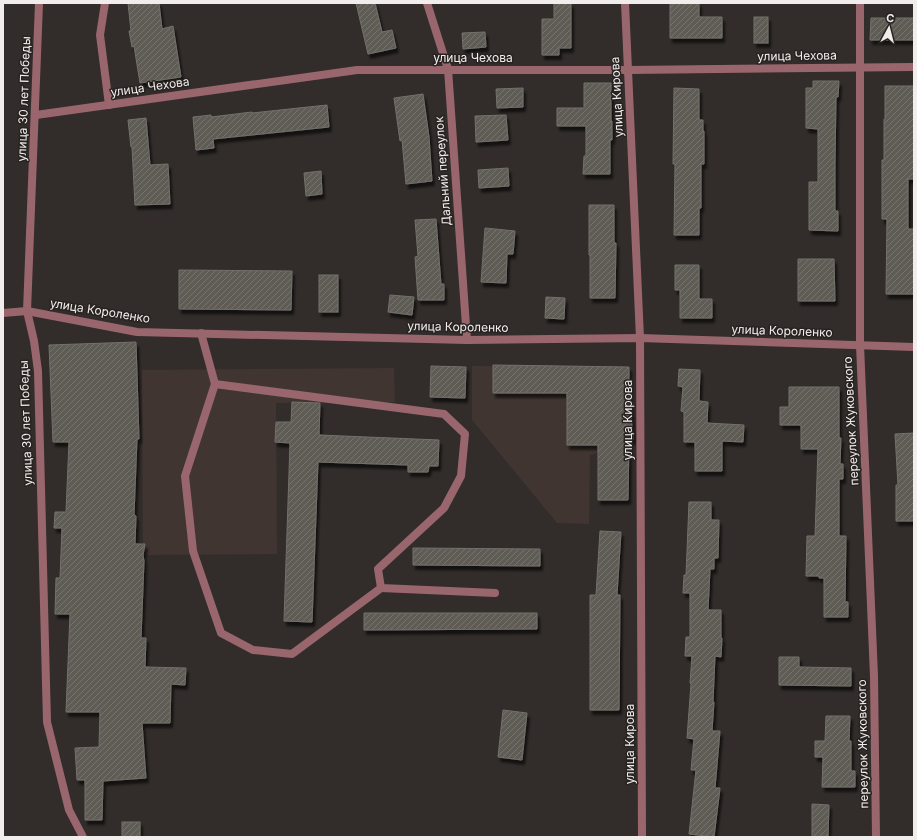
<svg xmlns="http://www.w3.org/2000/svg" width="917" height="840" font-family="Inter,sans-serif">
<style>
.built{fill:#413531}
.building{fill:url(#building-hatch);stroke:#74706c;filter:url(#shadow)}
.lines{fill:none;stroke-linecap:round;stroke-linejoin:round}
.lane{stroke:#9a666e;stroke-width:8}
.street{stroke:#9a666e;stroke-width:8}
.labels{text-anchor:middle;stroke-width:3;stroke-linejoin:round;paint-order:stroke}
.street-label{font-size:12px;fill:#f1edec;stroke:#282321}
</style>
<defs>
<pattern id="building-hatch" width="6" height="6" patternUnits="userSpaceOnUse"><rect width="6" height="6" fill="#5f5b57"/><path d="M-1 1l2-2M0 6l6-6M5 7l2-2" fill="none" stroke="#76736f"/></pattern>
<filter id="shadow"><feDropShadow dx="2.5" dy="4.5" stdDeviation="1" flood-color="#0009"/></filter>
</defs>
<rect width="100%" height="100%" fill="#322d2b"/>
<g class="built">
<path d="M472,366L629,367V389H606V450L590,455L589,524L557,523L472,420Z"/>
<path d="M394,368L395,402L276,403L277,554L143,555L142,370Z"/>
</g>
<g class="building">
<path d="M128,3H159L162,29L173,26L181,77L140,83L134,46L132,47L129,31H131Z"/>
<path d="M356,3H375L382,32L392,30L396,48L368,54Z"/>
<path d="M554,3H571V48H559V55H542V19H554Z"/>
<path d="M670,3H699V17H722V38H670Z"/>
<rect x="754" y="17" width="14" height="26"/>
<path d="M871,18H914V40H870Z"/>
<path d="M485,32L486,47L463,49L462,33Z"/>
<path d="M813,81H839L838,97H836L835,163V211H838V231L809,230V182H818V129L806,128V88H813Z"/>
<path d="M584,83H611V121H612V140H610V174H583L584,156H586V126H557V108H584Z"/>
<path d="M885,86H914V179H908V229H914V294H886L887,219H882V160H884V119H885Z"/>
<path d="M523,88V107L497,108L496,89Z"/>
<path d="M674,88L699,89V120H703V131H704V164H701V208H699V235H674L675,164H673Z"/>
<path d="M423,94L429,137L432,181L406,184L402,140L400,141L394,98Z"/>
<path d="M327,105L329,127L213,139L214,148L196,150L193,117L211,115V117L252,112V113Z"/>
<path d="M506,115L508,140L476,142L475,116Z"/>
<path d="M146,118L150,165L168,164L170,204L135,205L132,147H131L128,120Z"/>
<path d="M508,168L509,186L479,188L478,170Z"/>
<path d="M321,171L322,194L306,196L304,173Z"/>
<path d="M589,205H614V243H616L615,298H590V255H589Z"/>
<path d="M436,219L441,284H444V300H418L415,257L418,256L415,220Z"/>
<path d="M485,228L515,231L513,254H507L506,283L481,282Z"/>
<path d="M798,259H834L835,301H798Z"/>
<path d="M675,265H699V299H712V318H680V290H675Z"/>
<path d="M179,270L292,271L291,310L179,309Z"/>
<rect x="319" y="275" width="19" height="37"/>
<path d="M390,295L414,297L412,315L388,312Z"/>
<path d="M546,297L565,298L564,319L545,318Z"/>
<path d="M136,342L139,439H137L134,515L136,516L135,544H145L143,555L144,561L141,638H146L145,667L186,668L185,685L171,684L170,723H142L146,778L103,781L102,820H85V780H77L75,748L99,747L100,712H66L70,614H55L56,578H60L62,528H54L55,512H66L69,442H53L49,345Z"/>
<path d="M493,365L629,367V389L633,440H629L628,500H598V445H567V393H493Z"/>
<path d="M431,366L466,367L465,398L430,397Z"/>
<path d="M679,369L700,370L699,401L708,402L707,423L744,425L743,442L722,441V471H695V442H684V412L681,411L683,387L678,386Z"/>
<path d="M789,387H839V438H841L840,464H843V479H839V536H846L845,602H848V617H824V578H819V576H806L807,536H815L818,449H801V425H780V407H789Z"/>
<path d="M292,402L320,403L319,435L439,440L438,466H429L428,472H408V465L318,462L312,622L284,621L290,443L275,442L276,422H291Z"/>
<path d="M914,433V521H896V485H898L895,434Z"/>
<path d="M689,502H711V520H719L718,558H714V569H710L708,610H721V638H722L721,657L715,656L713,702H714L712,731H720L715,788H720L714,837L689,834L696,770H691L694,739L687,738L691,684L690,683L692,656H685L686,637H690V593H683L684,575H686L687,551Z"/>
<path d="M600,531L621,532L617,595H620L619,710H590V595H596Z"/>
<path d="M413,548L540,549V566L413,565Z"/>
<path d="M364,613H537V629L364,630Z"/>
<path d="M779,657H799V667L851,668V686L779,685Z"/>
<path d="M503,710L527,713L522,760L498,757Z"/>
<path d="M826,716H850L849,741H851V771H855V787H822L823,757H815V741H825Z"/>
<path d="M812,804L829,805L828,837H812Z"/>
<rect x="122" y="822" width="18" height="15"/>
</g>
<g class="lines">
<g class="lane">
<path d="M105,3L100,35L109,105"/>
<path d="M201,333L215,384L444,414L465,434L461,476L444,508L378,569L381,588L495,593"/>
<path d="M215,384L185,476L193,551L221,633L253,650L292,654L381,588"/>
</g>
<g class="street">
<path d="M39,3L27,311L34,341L38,371L47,722L69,810L83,837"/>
<path d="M427,3L448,69L467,340"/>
<path d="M625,3L640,338L642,837"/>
<path d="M860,3V345L874,676L876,837"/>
<path d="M36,115L357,70H628L914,67"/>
<path d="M3,313L27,311L137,332L467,340L640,338L914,347"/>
</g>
</g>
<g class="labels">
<g class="street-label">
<text transform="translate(797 56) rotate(-1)" y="4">улица Чехова</text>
<text x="473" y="62">улица Чехова</text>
<text transform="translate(150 87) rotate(-8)" y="4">улица Чехова</text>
<text transform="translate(617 97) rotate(-93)" y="4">улица Кирова</text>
<text transform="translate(24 99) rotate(-88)" y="4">улица 30 лет Победы</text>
<text transform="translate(443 171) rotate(-94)" y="4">Дальний переулок</text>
<text transform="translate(100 311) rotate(9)" y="4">улица Короленко</text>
<text transform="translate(458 327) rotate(1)" y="4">улица Короленко</text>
<text transform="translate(782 331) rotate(2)" y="4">улица Короленко</text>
<text transform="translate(628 420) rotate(-90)" y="4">улица Кирова</text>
<text transform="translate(851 421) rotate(-93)" y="4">переулок Жуковского</text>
<text transform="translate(26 423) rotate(-92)" y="4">улица 30 лет Победы</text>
<text transform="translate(630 744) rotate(-90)" y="4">улица Кирова</text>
<text transform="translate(863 744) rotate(-91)" y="4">переулок Жуковского</text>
</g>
</g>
<rect width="917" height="840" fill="none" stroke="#f1edec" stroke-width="8"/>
<g transform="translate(889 28) rotate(7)" stroke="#282321" stroke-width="3" paint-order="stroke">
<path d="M0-3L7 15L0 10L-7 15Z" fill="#f1edec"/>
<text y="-6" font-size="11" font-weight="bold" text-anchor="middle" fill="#f1edec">С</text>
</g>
</svg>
